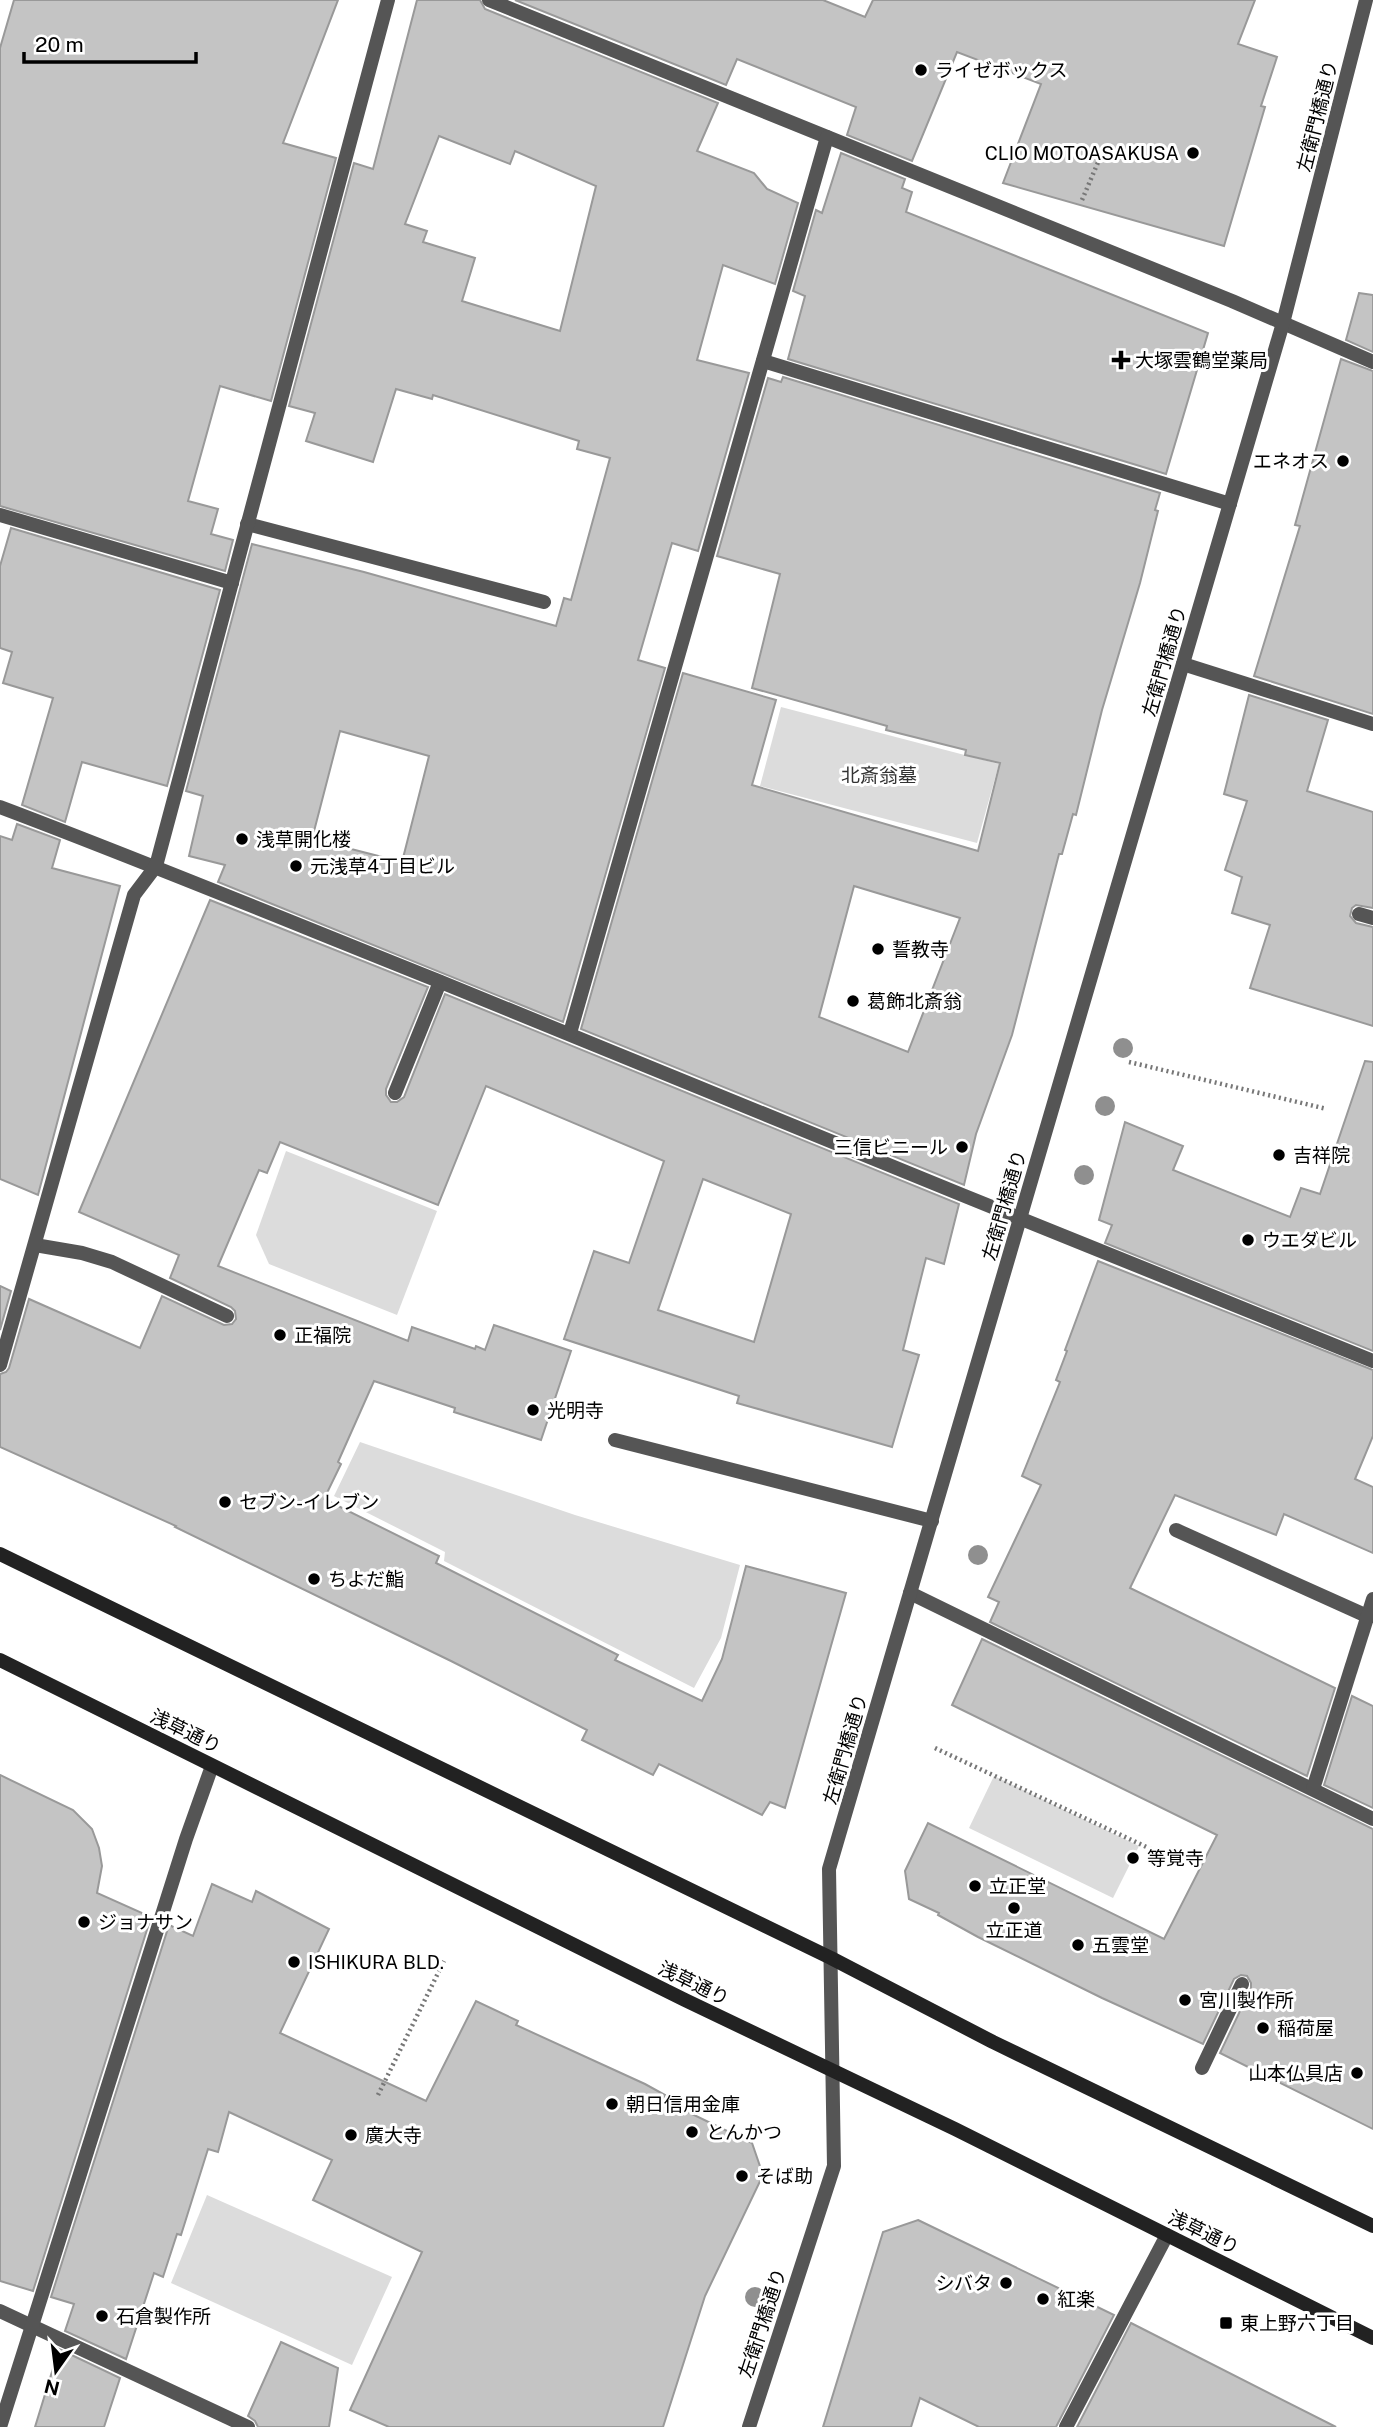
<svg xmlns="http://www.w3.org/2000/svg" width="1373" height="2427" font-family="'Public Sans','Noto Sans JP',sans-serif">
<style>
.green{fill:#dcdcdc}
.building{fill:#c4c4c4;stroke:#999;stroke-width:2;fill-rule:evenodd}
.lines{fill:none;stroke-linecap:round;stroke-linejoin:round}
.path{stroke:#777;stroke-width:4.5;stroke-dasharray:2 3.5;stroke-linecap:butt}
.service{stroke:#555;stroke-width:14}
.minor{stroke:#555;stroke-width:14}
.tertiary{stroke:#555;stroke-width:14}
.secondary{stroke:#222;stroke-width:14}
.tree{fill:#8f8f8f}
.poi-dot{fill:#000;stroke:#fff;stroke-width:2.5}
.labels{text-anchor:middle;stroke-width:6;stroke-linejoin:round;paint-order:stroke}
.poi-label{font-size:19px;fill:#000;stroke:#fff;text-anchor:start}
.street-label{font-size:19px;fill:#000;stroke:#fff}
.park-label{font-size:19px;fill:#333;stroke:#fff}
</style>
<rect width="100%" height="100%" fill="#fff"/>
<g class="green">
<path d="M781,707L999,764L977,843L760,786Z"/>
<path d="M286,1151L437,1211L397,1315L269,1264L256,1235Z"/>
<path d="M360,1442L575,1515L740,1565L721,1638L694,1688L444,1561L445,1552L334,1496Z"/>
<path d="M994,1776L1139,1846L1113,1898L969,1828Z"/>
<path d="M207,2195L392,2277L352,2365L171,2283Z"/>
</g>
<g class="building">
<path d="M14,0H338L283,143L336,158L271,401L220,386L188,501L218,509L211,534L233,540L225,571L0,506V48Z"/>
<path d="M417,0H480L485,9L718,103L697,151L754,173L767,189L798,203L775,284L723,265L697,360L749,373L698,551L672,543L638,660L665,668L563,1022L218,882L225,865L189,856L203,796L186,791L252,544L364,572L556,626L564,598L571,600L610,458L577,449L579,441L433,395L432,399L396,389L373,462L306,441L315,413L289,406L354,163L373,169ZM439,136L510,164L515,151L596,186L560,331L462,301L475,258L423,242L427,231L405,224ZM340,731L429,756L402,862L312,839Z"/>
<path d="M515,0H823L865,17L873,0H1255L1238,44L1277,57L1261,106L1265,107L1224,246L1003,183L1041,84L957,52L912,161L847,135L856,107L737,59L726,85Z"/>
<path d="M841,153L905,179L902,188L912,192L906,212L1208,333L1166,474L788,359L805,296L793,291L816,210L822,213Z"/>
<path d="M1359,293L1373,295V352L1346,340Z"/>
<path d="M1341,359L1373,371V714L1254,676L1300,526L1295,525Z"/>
<path d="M783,377L1160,493L1155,510L1158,511L1140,583L1102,710L1076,815L1073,814L1062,854H1059L1012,1035L976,1134L964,1185L581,1029L683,673L776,700L752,785L978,851L1000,763L965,755L966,750L886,730L887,726L752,688L780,574L717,556L768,378L781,382ZM854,886L960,918L908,1052L819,1017Z"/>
<path d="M11,528L220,590L167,786L82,762L65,822L22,805L53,698L3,683L12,652L0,648V566Z"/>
<path d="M1249,695L1328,720L1307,791L1373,812V908L1356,905L1352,908L1350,916L1356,923L1373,927V1026L1250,988L1270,925L1232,913L1242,877L1225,870L1247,801L1224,794Z"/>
<path d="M17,824L60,840L52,868L120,886L38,1195L0,1179V836L12,840Z"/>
<path d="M210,900L428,987L386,1089V1095L391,1102H397L404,1097L445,994L959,1204L944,1264L926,1258L903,1350L919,1355L892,1447L737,1403L739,1396L564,1339L594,1251L629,1263L664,1161L486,1086L438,1205L280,1142L267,1173L259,1170L218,1266L408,1341L412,1327L475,1349L476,1346L485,1350L494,1325L571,1351L541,1440L454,1412L455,1408L374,1381L338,1462L341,1464L324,1499L439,1556L436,1563L618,1655L615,1660L702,1701L722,1659L746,1566L846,1593L785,1808L770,1802L762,1815L659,1764L653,1775L582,1740L587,1730L451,1661L175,1527L176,1526L0,1447V1374L6,1372L9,1368L29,1299L140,1348L162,1296L224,1325L232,1324L236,1319L235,1311L231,1307L170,1278L179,1255L79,1212ZM703,1179L791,1214L754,1342L658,1310Z"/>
<path d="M1365,1061L1373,1062V1351L1105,1243L1112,1225L1099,1220L1125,1122L1183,1146L1173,1170L1290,1217L1301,1188L1320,1194Z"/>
<path d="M1098,1261L1373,1370V1436L1355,1479L1373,1487V1553L1284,1514L1276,1535L1175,1495L1130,1588L1335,1688L1307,1776L990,1622L999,1602L988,1597L1041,1485L1022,1476L1060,1382L1056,1380L1067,1351L1065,1350Z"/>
<path d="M0,1286L11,1291L0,1330Z"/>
<path d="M982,1639L1373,1829V2129L1220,2053L1251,1988V1983L1247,1976L1241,1975L1234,1979L1203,2044L1102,1998L978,1937L938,1915L939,1913L909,1899L905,1871L928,1823L1164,1939L1217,1835L952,1705Z"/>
<path d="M1352,1696L1373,1706V1808L1324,1785Z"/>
<path d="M0,1775L73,1810L92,1829L99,1848L102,1866L97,1893L151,1917L33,2291L0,2281Z"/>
<path d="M212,1884L252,1902L256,1891L329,1929L280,2033L426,2101L476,2001L518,2021L516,2025L645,2084L665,2095L663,2100L752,2143L763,2175L705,2296L663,2427H389L350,2410L422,2252L313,2200L332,2160L229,2112L218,2152L208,2149L181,2235L177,2234L163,2277L154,2273L126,2359L65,2331L74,2304L51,2297L169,1925L193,1936Z"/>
<path d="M918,2220L1114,2315L1056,2427H979L920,2398L911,2427H823L883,2232Z"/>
<path d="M1131,2323L1336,2427H1077Z"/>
<path d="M281,2342L338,2368L329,2427H258L255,2421L248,2416Z"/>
<path d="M59,2349L120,2378L104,2427H35Z"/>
</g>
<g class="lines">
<g class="path">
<path d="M1082,200L1102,153"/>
<path d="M1129,1062L1327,1109"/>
<path d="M935,1748L1155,1851L1149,1864"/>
<path d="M378,2095L444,1961"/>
</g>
<g class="service">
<path d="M763,361L1230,504"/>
<path d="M0,515L232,583"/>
<path d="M247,524L544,602"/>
<path d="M1183,664L1373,724"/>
<path d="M1359,914L1373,918"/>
<path d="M395,1093L440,982"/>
<path d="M35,1245L82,1253L112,1262L227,1316"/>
<path d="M615,1440L932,1521"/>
<path d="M1176,1530L1367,1616"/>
<path d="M1202,2068L1242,1984"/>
<path d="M1066,2427L1167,2235"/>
</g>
<g class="minor">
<path d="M489,0L1232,301L1373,362"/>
<path d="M0,807C146,862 291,922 436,980C748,1107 1060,1236 1373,1361"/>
<path d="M570,1033L827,137"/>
<path d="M0,1365L134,895L156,866L388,0"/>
<path d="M910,1593L1373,1819"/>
<path d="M1313,1789L1373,1599"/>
<path d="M0,2311L248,2427"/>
<path d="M0,2427L186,1839L212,1766"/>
</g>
<path class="tertiary" d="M749,2427L834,2166L829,1869L1283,323L1366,0"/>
<g class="secondary">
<path d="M0,1554L831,1958L993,2042L1373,2226"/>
<path d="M0,1660L685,2000L955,2129L1373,2338"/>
</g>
</g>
<g class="tree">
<circle cx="1123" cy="1048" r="10"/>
<circle cx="1105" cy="1106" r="10"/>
<circle cx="1084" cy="1175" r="10"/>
<circle cx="978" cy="1555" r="10"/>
<circle cx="755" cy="2297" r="10"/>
</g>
<g class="poi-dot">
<circle cx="921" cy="70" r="7"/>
<circle cx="1193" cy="153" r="7"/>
<path d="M1117.5 349.5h7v7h7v7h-7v7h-7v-7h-7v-7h7z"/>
<circle cx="1343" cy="461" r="7"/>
<circle cx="242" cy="839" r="7"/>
<circle cx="296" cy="866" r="7"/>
<circle cx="878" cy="949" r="7"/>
<circle cx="853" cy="1001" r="7"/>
<circle cx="962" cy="1147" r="7"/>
<circle cx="1279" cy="1155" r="7"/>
<circle cx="1248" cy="1240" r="7"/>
<circle cx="280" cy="1335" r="7"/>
<circle cx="533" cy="1410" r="7"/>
<circle cx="225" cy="1502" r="7"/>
<circle cx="314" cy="1579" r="7"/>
<circle cx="1133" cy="1858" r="7"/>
<circle cx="975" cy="1886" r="7"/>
<circle cx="1014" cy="1908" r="7"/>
<circle cx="84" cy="1922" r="7"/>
<circle cx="1078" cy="1945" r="7"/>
<circle cx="294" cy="1962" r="7"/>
<circle cx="1185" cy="2000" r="7"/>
<circle cx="1263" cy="2028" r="7"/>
<circle cx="1357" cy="2073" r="7"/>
<circle cx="612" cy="2104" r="7"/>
<circle cx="692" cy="2132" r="7"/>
<circle cx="351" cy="2135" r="7"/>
<circle cx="742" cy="2176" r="7"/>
<circle cx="1006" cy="2283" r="7"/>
<circle cx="1043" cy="2299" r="7"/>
<circle cx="102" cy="2316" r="7"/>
<rect x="1219" y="2316" width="14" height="14" rx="3.5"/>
</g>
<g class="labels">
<g class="poi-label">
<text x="935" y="77">ライゼボックス</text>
<text x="1179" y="160" text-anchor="end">CLIO MOTOASAKUSA</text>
<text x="1135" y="367">大塚雲鶴堂薬局</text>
<text x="1329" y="468" text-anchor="end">エネオス</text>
<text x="256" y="846">浅草開化楼</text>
<text x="310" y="873">元浅草4丁目ビル</text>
<text x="892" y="956">誓教寺</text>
<text x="867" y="1008">葛飾北斎翁</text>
<text x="948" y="1154" text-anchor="end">三信ビニール</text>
<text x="1293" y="1162">吉祥院</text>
<text x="1262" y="1247">ウエダビル</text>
<text x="294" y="1342">正福院</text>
<text x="547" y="1417">光明寺</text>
<text x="239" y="1509">セブン-イレブン</text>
<text x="328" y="1586">ちよだ鮨</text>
<text x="1147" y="1865">等覚寺</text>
<text x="989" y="1893">立正堂</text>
<text x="98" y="1929">ジョナサン</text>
<text x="1014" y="1937" text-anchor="middle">立正道</text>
<text x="1092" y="1952">五雲堂</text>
<text x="308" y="1969">ISHIKURA BLD.</text>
<text x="1199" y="2007">宮川製作所</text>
<text x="1277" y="2035">稲荷屋</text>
<text x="1343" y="2080" text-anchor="end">山本仏具店</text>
<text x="626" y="2111">朝日信用金庫</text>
<text x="706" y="2139">とんかつ</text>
<text x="365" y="2142">廣大寺</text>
<text x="756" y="2183">そば助</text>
<text x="992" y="2290" text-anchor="end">シバタ</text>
<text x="1057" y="2306">紅楽</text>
<text x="116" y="2323">石倉製作所</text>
<text x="1240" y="2330">東上野六丁目</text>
</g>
<g class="street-label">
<text transform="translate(1317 116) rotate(-76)" y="7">左衛門橋通り</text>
<text transform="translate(1164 661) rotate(-74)" y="7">左衛門橋通り</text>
<text transform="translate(1004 1205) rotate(-74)" y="7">左衛門橋通り</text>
<text transform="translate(186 1731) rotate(26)" y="7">浅草通り</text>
<text transform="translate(845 1749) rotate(-74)" y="7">左衛門橋通り</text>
<text transform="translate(694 1983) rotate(26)" y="7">浅草通り</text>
<text transform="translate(1204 2232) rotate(26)" y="7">浅草通り</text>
<text transform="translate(762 2323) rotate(-72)" y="7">左衛門橋通り</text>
</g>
<g class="park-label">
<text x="879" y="782">北斎翁墓</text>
</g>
</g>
<g transform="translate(56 2371) rotate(194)" stroke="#ffffff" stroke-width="5" paint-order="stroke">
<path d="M0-5L12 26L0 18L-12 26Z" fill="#000000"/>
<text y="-10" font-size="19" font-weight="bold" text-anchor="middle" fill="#000000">N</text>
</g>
<path d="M24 52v10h172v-10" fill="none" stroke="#000000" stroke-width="3.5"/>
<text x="35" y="52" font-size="21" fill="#000000" stroke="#ffffff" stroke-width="5" paint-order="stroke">20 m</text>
</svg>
